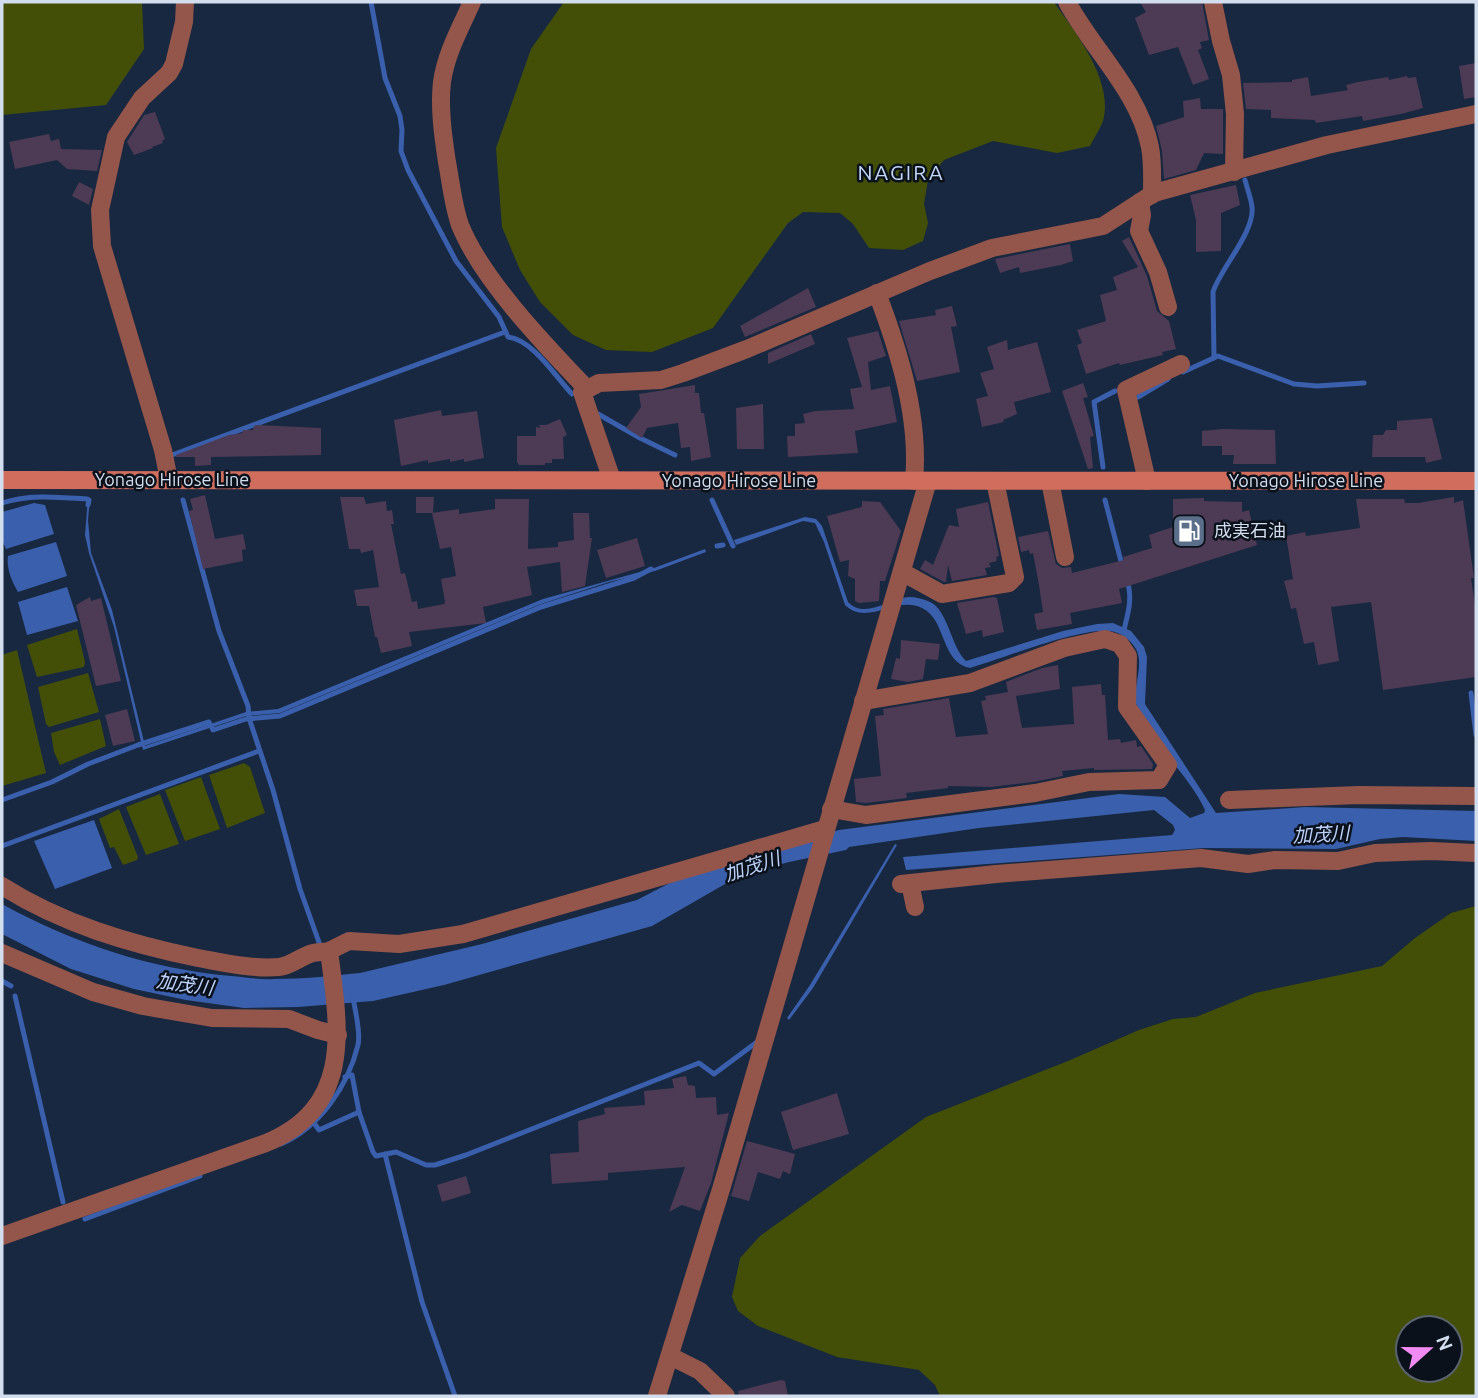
<svg xmlns="http://www.w3.org/2000/svg" width="1478" height="1398" font-family="Ubuntu,'Noto Sans JP',sans-serif">
<style>
.green{fill:#434f07;fill-rule:evenodd}
.water{fill:#3a5fac}
.lines{fill:none;stroke-linecap:round;stroke-linejoin:round}
.stream{stroke:#3a5fac;stroke-width:5}
.building{fill:#4d3a54}
.street{stroke:#94554b;stroke-width:18}
.secondary{stroke:#d06d5d;stroke-width:18}
.labels{text-anchor:middle;stroke-width:5;stroke-linejoin:round;paint-order:stroke}
.street-label{font-size:18px;fill:#d2dded;stroke:#0a111b}
.poi-label{font-size:18px;fill:#d2dded;stroke:#0a111b;text-anchor:start}
.water-label{font-size:19px;font-style:italic;fill:#bcd2fc;stroke:#0a111b}
.quarter-label{font-size:21px;letter-spacing:2px;fill:#c2d7f7;stroke:#0a111b}
</style>
<rect width="100%" height="100%" fill="#182840"/>
<g class="green">
<path d="M2,2H142L144,49L106,105L2,115Z"/>
<path d="M564,2H1054C1076,34 1114,80 1103,121C1100,129 1094,138 1090,146L1057,153L993,141L944,160L928,180L924,204L928,223L923,241L903,250L869,248L853,224L840,213L803,212L788,223L713,328L652,352L606,350L573,335L540,302L520,270L502,227L496,148L531,49Z"/>
<path d="M77,629L85,662L84,667L37,677L27,645Z"/>
<path d="M17,650L46,773L2,786V655Z"/>
<path d="M88,673L99,712L49,727L46,724L38,687Z"/>
<path d="M100,719L106,746L60,765L54,752L51,733Z"/>
<path d="M244,763L250,767L265,813L227,828L209,775Z"/>
<path d="M201,777L220,829L185,841L165,790Z"/>
<path d="M160,794L179,844L146,855L126,807Z"/>
<path d="M119,809L138,857L137,860L123,865L114,847L110,848L99,819Z"/>
<path d="M1476,906V1396H940L935,1385L919,1370L837,1357L758,1326L738,1311L732,1297L740,1258L760,1236L926,1117L1068,1061L1139,1030L1173,1019L1196,1017L1255,993L1382,966L1415,938L1451,913ZM1408,1328H1450V1370H1408Z"/>
</g>
<g class="water">
<path d="M88,498H90L88,520L91,553L112,610L145,746L246,712L278,709L543,599L654,568L705,549L706,552L655,571L609,582L541,604L280,713L246,716L143,750L114,627L89,553L85,535Z"/>
<path d="M34,503L45,505L54,534L6,549L2,540V512Z"/>
<path d="M805,517L816,519L822,526L848,602C865,620 890,598 909,597C916,597 924,599 930,602C948,610 951,647 966,661L1063,631L1097,624L1113,623L1131,631L1144,647L1147,657L1145,704L1216,813L1306,807L1476,811V841L1403,837L1380,839L1336,849L1204,848L906,870L903,857L1172,835L1175,830L1173,825L1154,810L979,828L849,847L846,850L789,862L739,876L652,926L444,985L373,1001L298,1007L244,1008L186,1000L134,989L71,969L2,934V904C73,943 150,969 231,976C245,977 260,980 274,979C302,979 331,976 360,973L482,944L637,900L687,874L839,830L1119,794L1165,797L1190,818L1204,813L1205,810C1188,773 1152,746 1137,707C1131,689 1145,667 1136,649C1131,640 1120,632 1110,631C1078,628 1004,658 970,668C940,662 947,620 922,608C896,595 868,627 845,605L824,542L815,523L803,521L736,545L734,540Z"/>
<path d="M56,542L67,576L18,592C12,582 6,568 8,556Z"/>
<path d="M67,587L78,621L27,635L18,602Z"/>
<path d="M94,820L112,868L55,889L34,841Z"/>
<path d="M895,844L897,845L813,988L789,1020L787,1018L810,985Z"/>
</g>
<g class="lines">
<g class="stream">
<path d="M371,2L385,78L400,116L402,130L401,151L408,170L456,261L499,317L508,337C533,340 555,376 572,394"/>
<path d="M1214,358L1213,292C1220,269 1255,232 1252,207C1251,198 1247,188 1245,180"/>
<path d="M1183,372L1218,356L1294,384L1317,386L1364,383"/>
<path d="M1138,397L1168,379"/>
<path d="M598,414L640,438L675,455"/>
<path d="M172,455L505,332"/>
<path d="M1103,467L1094,402L1115,391"/>
<path d="M183,500L219,631L248,706L249,718L273,790L300,889L321,948"/>
<path d="M712,500L733,546"/>
<path d="M1105,500L1122,565"/>
<path d="M2,503C29,494 58,497 87,499L89,500L88,505"/>
<path d="M717,546L723,545"/>
<path d="M1124,630C1128,613 1133,598 1127,581"/>
<path d="M1471,693L1476,735"/>
<path d="M2,800L52,782L88,764L138,745L209,722L213,730L246,719L280,716L541,607L634,578L651,569"/>
<path d="M2,846L259,751"/>
<path d="M2,981L11,986"/>
<path d="M15,996L63,1202"/>
<path d="M345,1077L352,1075L359,1112L373,1152L376,1156L396,1152L426,1165H435L466,1155L699,1063L714,1074L757,1042"/>
<path d="M314,1123L319,1130L359,1112"/>
<path d="M281,1144C320,1127 348,1086 358,1045C361,1032 355,1011 353,997"/>
<path d="M385,1154L422,1302L455,1396"/>
<path d="M85,1219L200,1176"/>
</g>
</g>
<g class="building">
<path d="M1140,2H1202L1209,40L1200,42L1202,48L1198,50L1209,79L1193,85L1178,47L1149,55L1135,18L1146,12Z"/>
<path d="M1476,63V97L1464,99L1459,66Z"/>
<path d="M1407,76L1408,78L1416,77L1423,108L1401,114L1363,121L1362,116L1316,123L1315,120L1271,118V110L1246,109L1243,83L1292,82V80L1308,77L1311,96L1348,90L1346,85L1358,82L1388,77L1389,80Z"/>
<path d="M1200,98L1201,109H1223V154L1204,153L1196,170L1164,179L1162,151L1156,126L1184,117L1183,101Z"/>
<path d="M155,112L165,139L162,141L163,143L152,147L153,148L134,155L127,142L144,115Z"/>
<path d="M49,134L51,141L59,139L61,149L102,150L97,171L67,169L57,160L15,169L9,142Z"/>
<path d="M79,182L93,189L89,205L72,196Z"/>
<path d="M1236,185L1240,205L1221,213V251L1196,252V220L1190,195Z"/>
<path d="M1129,237L1147,276L1157,311L1169,321L1176,349L1162,352L1163,355L1120,365L1119,363L1086,374L1077,345L1082,343L1077,330L1106,321L1100,295L1117,290L1113,277L1138,267L1122,241Z"/>
<path d="M1070,244L1073,261L1061,265L1020,273L1019,267L1000,273L995,259Z"/>
<path d="M808,288L816,307L745,337L740,326Z"/>
<path d="M952,306L957,326L951,327L960,372L917,381L899,321L936,315L935,310Z"/>
<path d="M878,331L886,356L868,362L871,390L890,386L897,422L855,431L858,453L788,457L787,436H795V424L805,423L803,414L815,411L854,409L850,389L862,387L847,338Z"/>
<path d="M811,334L815,344L768,364V353Z"/>
<path d="M1007,340L1008,350L1037,342L1051,392L1014,402L1017,414L1003,420L1004,422L982,427L976,399L988,396L980,373L994,369L987,347Z"/>
<path d="M1083,383L1088,397L1083,398L1094,436L1090,437L1093,468L1088,469L1062,391Z"/>
<path d="M695,385V393H699L701,413H704L711,457L691,461L690,447L681,448L678,423L647,428L642,438L626,428L641,407L639,394Z"/>
<path d="M763,404L764,449H737L736,408Z"/>
<path d="M441,410L442,416L477,411L484,458L464,462V459L450,462V459L428,463V460L401,466L394,420Z"/>
<path d="M1432,418L1442,459L1426,463L1425,457H1372L1373,435H1383L1386,430H1397V421Z"/>
<path d="M560,419L567,435L563,437L564,459H552V463H545V465H519L517,462V436H536V427L540,428L539,425H546Z"/>
<path d="M257,425L321,428V455L211,457V465L195,466V457H176V455L229,435L242,433L243,430H253L254,426Z"/>
<path d="M1222,429L1275,430L1276,464H1233L1234,455H1222V446H1202V431Z"/>
<path d="M205,495L215,539L243,534L246,549L242,550L243,561L203,569L189,511L193,510L190,499Z"/>
<path d="M340,497H364L366,504L386,501L387,511L392,510L394,524H391L401,574L405,573L412,602L417,601L418,609L444,604L445,602L441,579L456,576L451,547L440,549L432,513L459,509V514L495,509V499H529L528,549L558,547V542L574,540L573,513H589L590,538H592L585,586L562,592L560,562L527,567L532,595L483,607L486,623L409,632L412,646L381,653L377,637H375L369,606H357L354,590L379,587L373,550L361,553L360,549H349Z"/>
<path d="M416,497H434L433,513H416Z"/>
<path d="M1454,497V503L1463,500L1474,578H1471L1476,612V677L1383,690L1371,602L1331,607L1339,661L1318,665L1314,642L1304,644L1296,608L1291,609L1288,596L1284,581L1293,579L1286,536L1305,532L1306,536L1360,528L1356,499H1404L1405,503H1418Z"/>
<path d="M1204,498V501L1242,502V512L1249,510L1257,545L1119,589L1122,603L1070,613L1072,624L1037,630L1034,614L1043,612L1039,585L1033,553L1030,554L1029,550L1021,552L1018,537L1048,531L1056,564L1062,568L1071,567L1072,573L1124,560L1123,557L1152,548L1149,535L1173,527V499Z"/>
<path d="M862,501L880,502L901,531L885,581H880L879,601L859,603L855,601V579L848,576L849,560L840,562L827,516L862,507Z"/>
<path d="M988,502L999,556L996,557L997,561L989,563L991,567L985,568L987,575L952,581L948,565L946,582H944L920,569L925,560L933,565L949,525L959,527L956,509Z"/>
<path d="M637,538L645,566L606,578L597,550Z"/>
<path d="M90,597L91,601L101,598L121,681L96,686L76,605Z"/>
<path d="M993,597L997,598L1004,632L983,637L982,630L966,634L957,603Z"/>
<path d="M901,640L940,644L938,660L926,659L923,679L908,682L891,679L896,658L900,659Z"/>
<path d="M1058,665L1060,689L1016,696L1022,728L1074,724L1072,687L1101,684L1102,695H1105L1108,740L1120,739L1121,743L1136,740L1137,747L1141,746L1153,764L1152,769L1094,770V768L1062,771L1063,776L1033,782L991,787L948,786V788L906,793L907,798L866,803L856,802L854,779L881,776L875,716L884,715L883,709L949,698L956,737L988,734L981,701L986,700L985,696L1008,692L1006,682L1042,668Z"/>
<path d="M127,709L135,741L113,746L105,715Z"/>
<path d="M686,1076L688,1085L695,1086L696,1098L716,1097L717,1115L729,1113L711,1183L700,1211L682,1205L669,1212L685,1167L608,1173V1180L552,1184L550,1154L579,1152L578,1121L605,1114L604,1108L645,1105L644,1091L674,1088L672,1079Z"/>
<path d="M837,1093L849,1134L793,1150L781,1112Z"/>
<path d="M747,1141L795,1154L790,1174L783,1171L780,1179L758,1172L749,1201L731,1196Z"/>
<path d="M466,1176L471,1193L442,1202L437,1185Z"/>
<path d="M781,1380L785,1381L788,1396H739L738,1391Z"/>
</g>
<g class="lines">
<g class="street">
<path d="M472,2C461,27 446,53 442,82C439,107 443,136 447,162C451,183 453,205 460,225C482,280 546,346 587,389"/>
<path d="M1067,2C1093,50 1139,92 1150,147C1153,163 1152,178 1152,195"/>
<path d="M1213,2L1221,41L1231,75L1235,114L1234,172"/>
<path d="M1140,202L1142,215L1139,231L1158,272L1168,307"/>
<path d="M877,293C899,351 920,418 914,481"/>
<path d="M169,480L163,450L102,246L100,210L116,137L142,98L169,73L174,64L184,22L185,2"/>
<path d="M612,480L582,392L599,383L661,380L683,373L747,349L930,271L992,248L1103,226L1154,193L1327,145L1476,114"/>
<path d="M1050,481L1065,557"/>
<path d="M1147,481L1126,390L1181,364"/>
<path d="M902,572L942,594L1009,583L1015,577L995,481"/>
<path d="M1229,800L1358,795L1476,796"/>
<path d="M831,809L866,815L1035,793L1089,782L1159,780L1168,765L1127,707L1128,656L1120,644L1105,639L1064,648L970,683L863,701"/>
<path d="M910,883L915,907"/>
<path d="M901,884L996,874L1201,858L1248,864L1275,860L1338,861L1375,853L1431,851L1476,853"/>
<path d="M2,886C62,924 130,944 198,958C225,963 251,969 279,967C291,966 301,956 313,953C318,952 324,952 329,951"/>
<path d="M2,953L93,992L143,1006L212,1018L289,1019L318,1030L338,1035"/>
<path d="M2,1236L266,1143C354,1107 339,1028 329,951L349,941L399,944L463,934L825,829"/>
<path d="M670,1356L700,1371L726,1396"/>
<path d="M657,1396L722,1186L928,481"/>
</g>
<path class="secondary" d="M2,480L1476,481"/>
</g>
<defs>
<g id="fuel-square" transform="scale(1.75)"><rect x="-9" y="-9" width="18" height="18" rx="4" fill="#5c6f8a" stroke="#0a111b"/><path d="M-5.5-6h7V0h2V4h1.3V-2.5L3-4.5l.8-.8L6-3V5H2.5V1h-1V6h-7ZM-4.2-4.7v3.2H.2V-4.7Z" fill="#fff"/></g>
</defs>
<g fill-rule="evenodd">
<use href="#fuel-square" x="1189" y="531"/>
</g>
<g class="labels">
<g class="street-label">
<text x="172" y="486">Yonago Hirose Line</text>
<text x="739" y="487">Yonago Hirose Line</text>
<text x="1306" y="487">Yonago Hirose Line</text>
</g>
<g class="poi-label">
<text x="1214" y="537">成実石油</text>
</g>
<g class="water-label">
<text transform="translate(1321 834) rotate(-3)" y="7">加茂川</text>
<text transform="translate(752 866) rotate(-18)" y="7">加茂川</text>
<text transform="translate(185 984) rotate(8)" y="7">加茂川</text>
</g>
<g class="quarter-label">
<text x="901" y="180">NAGIRA</text>
</g>
</g>
<rect width="1478" height="1398" fill="none" stroke="#d2dded" stroke-width="7"/>
<g transform="translate(1429 1349) rotate(69)"><circle r="33" fill="#0a111b" stroke="#5a636f" stroke-width="2"/>
<path d="M0-5L12 26L0 18L-12 26Z" fill="#f28af3"/>
<text y="-10" font-size="19" font-weight="bold" text-anchor="middle" fill="#d2dded">N</text>
</g>
</svg>
